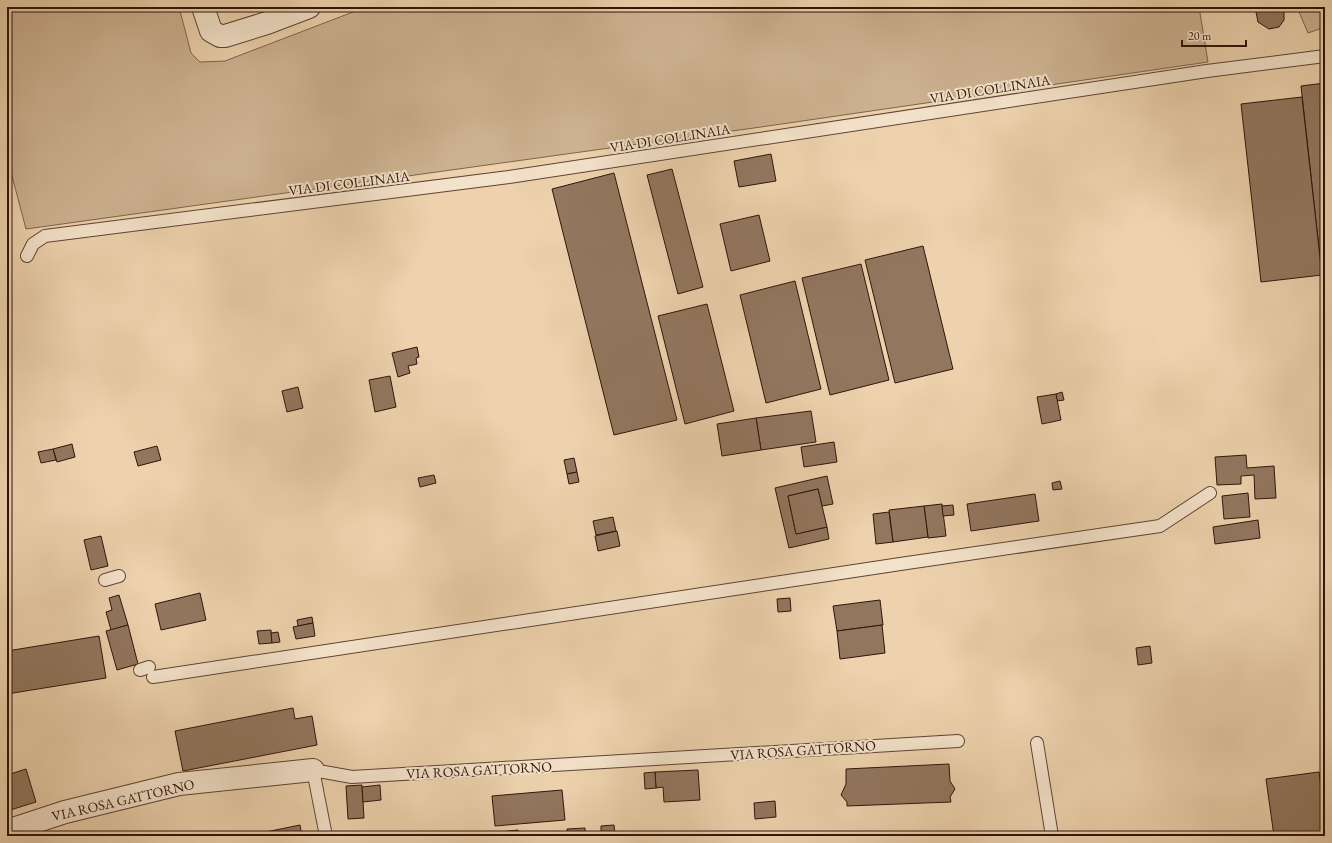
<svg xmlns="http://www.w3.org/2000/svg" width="1332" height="843" font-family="'EB Garamond',serif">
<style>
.green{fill:#cdb291;stroke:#7e644e}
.building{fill:#92775f;stroke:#2f150a}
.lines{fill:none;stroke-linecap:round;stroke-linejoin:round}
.service-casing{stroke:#5e4433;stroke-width:14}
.minor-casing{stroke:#5e4433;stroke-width:24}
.service{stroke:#f3e2ca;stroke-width:12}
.minor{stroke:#f3e2ca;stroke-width:22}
.labels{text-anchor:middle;stroke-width:4;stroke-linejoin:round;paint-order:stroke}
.street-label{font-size:14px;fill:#2f150a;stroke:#f3e2ca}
</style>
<rect width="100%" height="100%" fill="#edd2ad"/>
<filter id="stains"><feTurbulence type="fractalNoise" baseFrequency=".005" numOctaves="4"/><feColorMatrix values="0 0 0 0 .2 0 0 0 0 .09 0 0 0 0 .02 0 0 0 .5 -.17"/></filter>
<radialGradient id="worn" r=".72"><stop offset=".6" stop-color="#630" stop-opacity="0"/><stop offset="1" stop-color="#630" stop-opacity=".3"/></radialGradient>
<g class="green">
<path d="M7,7H179L191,53L200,62L225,61L366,7H1199L1208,62L761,127L26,229L7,157Z"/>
<path d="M1297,7H1325V27L1308,33Z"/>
</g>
<g class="building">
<path d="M1259,7H1282L1284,8V20L1279,27L1269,29L1258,22L1256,12Z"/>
<path d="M1325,83V275H1322L1301,86Z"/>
<path d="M1302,97L1322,275L1261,282L1241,104Z"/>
<path d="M771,154L776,181L739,187L734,161Z"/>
<path d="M672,169L703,287L678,294L647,175Z"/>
<path d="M614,173L677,420L614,435L552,189Z"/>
<path d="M759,215L770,261L731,271L720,224Z"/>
<path d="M923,246L953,369L895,383L865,260Z"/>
<path d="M861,264L889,380L830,395L802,278Z"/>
<path d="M795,281L821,389L766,403L740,295Z"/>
<path d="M707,304L734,411L685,424L658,316Z"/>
<path d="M417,347L419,357L416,358L417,364L408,366L410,373L398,377L392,353Z"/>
<path d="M390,376L396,407L375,412L369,380Z"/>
<path d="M298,387L303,408L287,412L282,391Z"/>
<path d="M1062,392L1064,400L1057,401L1056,394Z"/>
<path d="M1056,394L1061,420L1042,424L1037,397Z"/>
<path d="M811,411L816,442L761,450L756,418Z"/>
<path d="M756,418L761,450L722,456L717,424Z"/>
<path d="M834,442L837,462L804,467L801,447Z"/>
<path d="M72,444L75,457L57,462L53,449Z"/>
<path d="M157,446L161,460L138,466L134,452Z"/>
<path d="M53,449L56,460L41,463L38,452Z"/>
<path d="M1246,455L1247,468L1274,466L1276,498L1255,499L1254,475L1241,476V484L1217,485L1215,457Z"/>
<path d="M574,458L577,472L567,474L564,460Z"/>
<path d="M577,472L579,482L569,484L567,474Z"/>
<path d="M434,475L436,483L420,487L418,478Z"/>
<path d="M827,476L833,504L822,506L818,489L788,496L796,534L827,527L829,539L789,548L775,488Z"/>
<path d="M1060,481L1062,489L1053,490L1052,483Z"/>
<path d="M818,489L827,527L796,534L788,496Z"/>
<path d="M1248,493L1250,517L1224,519L1222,496Z"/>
<path d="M1035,494L1039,521L971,531L967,504Z"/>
<path d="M942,504L946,536L928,538L924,506Z"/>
<path d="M953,505L954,515L943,516L942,506Z"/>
<path d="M924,506L928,537L893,542L889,510Z"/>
<path d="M889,512L893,542L876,544L873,514Z"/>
<path d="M613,517L616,531L596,535L593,521Z"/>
<path d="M1258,520L1260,538L1215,544L1213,527Z"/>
<path d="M617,531L620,546L598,551L595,536Z"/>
<path d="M101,536L108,566L91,570L84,540Z"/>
<path d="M200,593L206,620L161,630L155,604Z"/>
<path d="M119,595L128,625L111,630L106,612L112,610L109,598Z"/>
<path d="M790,598L791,611L778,612L777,599Z"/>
<path d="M880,600L883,625L837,631L833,606Z"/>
<path d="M312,617L313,623L298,626L297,620Z"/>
<path d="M313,623L315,636L296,639L293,627Z"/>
<path d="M128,625L138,664L117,670L106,631Z"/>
<path d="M882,625L885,653L840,659L837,631Z"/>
<path d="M271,630L272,643L259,644L257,631Z"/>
<path d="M278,632L280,642L272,643L271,633Z"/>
<path d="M99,636L106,678L7,694V651Z"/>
<path d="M1150,646L1152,663L1138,665L1136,648Z"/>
<path d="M293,708L295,719L312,716L317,745L183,771L175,731Z"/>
<path d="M949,764L950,781L955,789L950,797L951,802L847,806V802L841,795L846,784V769Z"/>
<path d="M26,769L36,802L7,811V775Z"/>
<path d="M698,770L700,800L664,802L663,787L656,788L655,772Z"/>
<path d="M655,772L656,788L645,789L644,773Z"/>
<path d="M1319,772L1325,819V836H1274L1266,779Z"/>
<path d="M362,785L364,818L348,819L346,786Z"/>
<path d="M380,785L381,800L363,802L362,787Z"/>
<path d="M562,790L565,820L495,826L492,796Z"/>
<path d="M775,801L776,817L755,819L754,803Z"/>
<path d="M300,825L302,836H252L251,835Z"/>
<path d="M614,825L615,834L601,835V826Z"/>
<path d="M585,828V836H568L567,829Z"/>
<path d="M518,830V836H501L500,832Z"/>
<path d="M489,832H500L501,836H489Z"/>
</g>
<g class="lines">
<g class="service-casing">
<g id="service">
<path d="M27,256L33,244L45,236L509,177L1207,71L1325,56"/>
<path d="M105,580L119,576"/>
<path d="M140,670L149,667"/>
<path d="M153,677L907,563L1160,526L1210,493"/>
<path d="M1037,743L1052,836"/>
<path d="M326,836L313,770L352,777L958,741"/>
</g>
</g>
<g class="minor-casing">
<g id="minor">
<path d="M203,7L211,31L220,36H225L267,23L309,7"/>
<path d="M7,831L65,812L179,784L313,770"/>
</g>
</g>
<use href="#service" class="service"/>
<use href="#minor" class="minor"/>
</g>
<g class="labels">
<g class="street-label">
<text transform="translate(990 89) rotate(-9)" y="5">VIA DI COLLINAIA</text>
<text transform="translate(670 138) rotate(-9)" y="5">VIA DI COLLINAIA</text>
<text transform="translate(349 183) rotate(-7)" y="5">VIA DI COLLINAIA</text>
<text transform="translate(803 750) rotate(-4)" y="5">VIA ROSA GATTORNO</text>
<text transform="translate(479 770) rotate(-3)" y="5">VIA ROSA GATTORNO</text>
<text transform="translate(123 800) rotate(-13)" y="5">VIA ROSA GATTORNO</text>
</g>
</g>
<rect width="1332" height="843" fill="none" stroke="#edd2ad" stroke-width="24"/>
<rect x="8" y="8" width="1316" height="827" fill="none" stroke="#2f150a" stroke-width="2"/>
<rect x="12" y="12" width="1308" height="819" fill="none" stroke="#2f150a"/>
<path d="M1182 40v6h64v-6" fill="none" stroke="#2f150a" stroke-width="2"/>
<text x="1188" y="40" font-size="12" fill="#2f150a" stroke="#f3e2ca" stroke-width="3" paint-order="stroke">20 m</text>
<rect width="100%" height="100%" filter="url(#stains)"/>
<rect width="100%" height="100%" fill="url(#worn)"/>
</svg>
